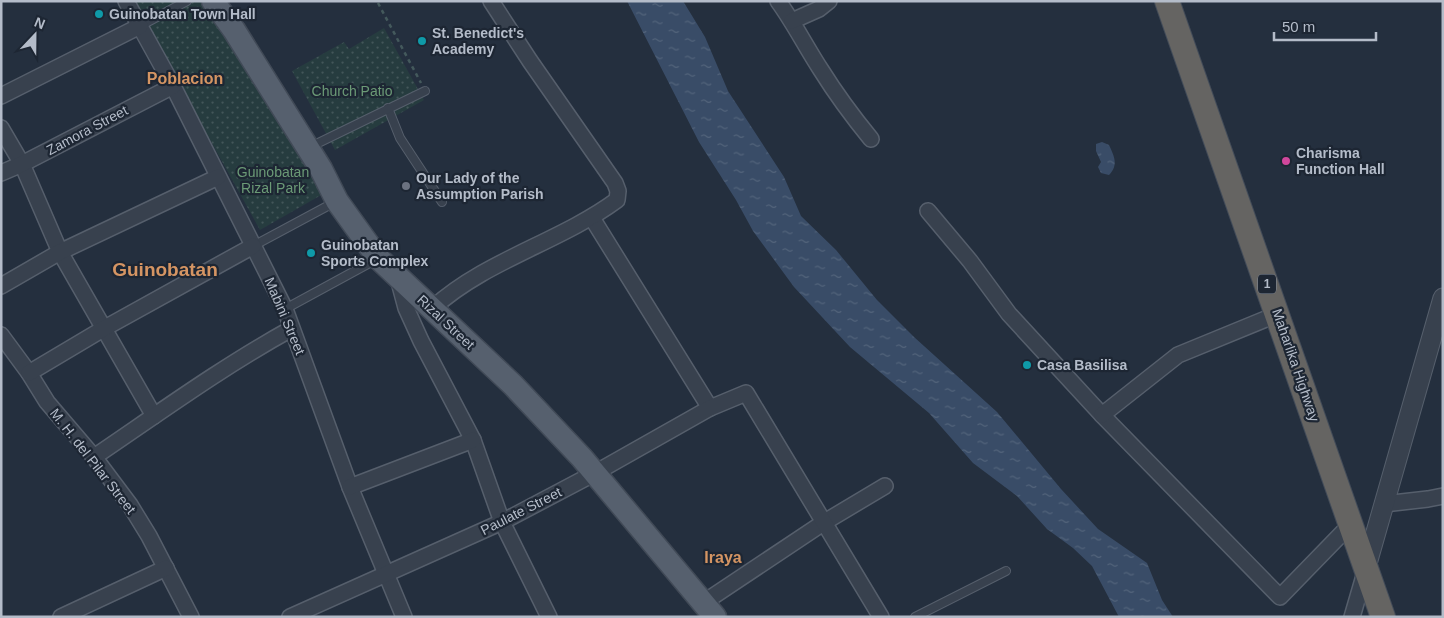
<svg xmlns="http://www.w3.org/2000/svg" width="1444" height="618" font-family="Helvetica,sans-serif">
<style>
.park{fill:url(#park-dots)}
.water{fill:url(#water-ripples)}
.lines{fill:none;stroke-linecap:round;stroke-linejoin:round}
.service-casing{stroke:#565f6c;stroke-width:10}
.minor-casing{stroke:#565f6c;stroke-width:18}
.tertiary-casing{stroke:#565f6c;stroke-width:21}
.primary-casing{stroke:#414a57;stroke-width:25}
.trunk-casing{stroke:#434c59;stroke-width:26}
.path{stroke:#44595c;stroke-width:2.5;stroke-dasharray:4 4;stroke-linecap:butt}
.service{stroke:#38414e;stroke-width:8}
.minor{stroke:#38414e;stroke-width:15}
.tertiary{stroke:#38414e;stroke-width:19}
.primary{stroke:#56606e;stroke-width:22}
.trunk{stroke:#656462;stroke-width:24}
.culture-dot{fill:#0f9aa8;stroke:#1d2633;stroke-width:2}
.hotel-dot{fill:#d1479c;stroke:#1d2633;stroke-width:2}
.worship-dot{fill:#6b7280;stroke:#1d2633;stroke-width:2}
.labels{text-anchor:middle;stroke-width:4.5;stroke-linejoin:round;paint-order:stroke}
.shield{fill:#1d2633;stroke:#878f9c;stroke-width:1}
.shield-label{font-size:12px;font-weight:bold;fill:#b4bcc9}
.poi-label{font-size:14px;font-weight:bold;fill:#b4bcc9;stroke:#1d2633;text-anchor:start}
.park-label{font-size:14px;fill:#6b9a76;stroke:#1d2633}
.street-label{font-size:14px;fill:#b4bcc9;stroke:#1d2633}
.quarter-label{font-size:16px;font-weight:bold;fill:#d59563;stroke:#1d2633}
.district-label{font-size:19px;font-weight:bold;fill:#d59563;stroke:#1d2633}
</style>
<defs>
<pattern id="park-dots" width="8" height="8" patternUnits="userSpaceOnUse" patternTransform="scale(1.25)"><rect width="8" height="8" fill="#263c3f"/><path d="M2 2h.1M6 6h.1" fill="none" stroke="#435659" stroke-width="1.8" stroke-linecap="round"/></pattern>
<pattern id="water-ripples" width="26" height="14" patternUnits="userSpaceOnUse" patternTransform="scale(1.25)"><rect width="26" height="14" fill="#394c67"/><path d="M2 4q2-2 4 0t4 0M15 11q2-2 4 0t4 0" fill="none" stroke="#53647b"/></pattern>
</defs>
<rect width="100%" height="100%" fill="#242f3e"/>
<g class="park">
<path d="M133,1H204L323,194L260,230Z"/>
<path d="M384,28L424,100L335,150L292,71L344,42L349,49Z"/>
</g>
<g class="water">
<path d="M627,1H683L705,37L728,91L784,177L801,216L836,250L877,300L914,337L997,412L1061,489L1098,529L1147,563L1162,600L1173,617H1119L1092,566L1073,548L1047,529L1017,496L973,463L929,413L850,347L794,287L753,231L736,200L699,142Z"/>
<path d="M1102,142L1109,145C1114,156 1119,165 1109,175L1101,173L1098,167L1101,162L1096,151V144Z"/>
</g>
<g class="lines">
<g class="service-casing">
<g id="service">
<path d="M140,26L187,1"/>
<path d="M388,108L400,138L442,202"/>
<path d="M310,147L425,91"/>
<path d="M253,246L335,202"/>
<path d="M285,309L375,260"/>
<path d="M915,617L1006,571"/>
</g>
</g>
<g class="minor-casing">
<g id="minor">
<path d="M126,1L173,86L285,309L350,487L404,617"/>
<path d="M778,1C794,23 806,47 821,70C836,94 853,117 871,139"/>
<path d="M792,21L819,9L829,1"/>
<path d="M1,96L140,26"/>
<path d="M1,128L22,164L60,252L154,416"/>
<path d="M1,173L22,164L173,86"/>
<path d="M928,211L970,261L1009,314L1102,415L1280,597L1351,524"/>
<path d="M592,218L710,408"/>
<path d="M398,278L406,308L421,341L473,440L502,522L549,617"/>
<path d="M1,286L60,252L218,177"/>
<path d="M433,308C486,260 560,242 617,200L618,191L615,183L530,61L491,1"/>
<path d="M1,335L29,373L47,402L94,457L130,505L149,536L191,617"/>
<path d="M29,373L103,329L253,246"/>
<path d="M1102,415L1178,355L1278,314"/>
<path d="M94,457C159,413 222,367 291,329"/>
<path d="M350,487L473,440"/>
<path d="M1384,504L1428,499L1443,496"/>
<path d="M703,603L823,523L885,486"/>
<path d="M61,617L166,568"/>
<path d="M290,617L502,522L595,473L710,408L746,393L881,617"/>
<path d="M1352,617L1366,569"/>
</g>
</g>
<g class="tertiary-casing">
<path id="tertiary" d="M1366,567L1443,298"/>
</g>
<g class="primary-casing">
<path id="primary" d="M213,1L234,30L321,169L337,201L378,258L513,385L582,458L715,617"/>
</g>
<g class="trunk-casing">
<path id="trunk" d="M1167,1L1383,617"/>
</g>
<path class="path" d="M378,3L421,83"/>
<use href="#service" class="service"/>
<use href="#minor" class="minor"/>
<use href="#tertiary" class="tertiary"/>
<use href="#primary" class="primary"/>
<use href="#trunk" class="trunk"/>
</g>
<g class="culture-dot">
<circle cx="99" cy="14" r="5"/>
<circle cx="422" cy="41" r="5"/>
<circle cx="311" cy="253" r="5"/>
<circle cx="1027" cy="365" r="5"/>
</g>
<circle class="hotel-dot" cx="1286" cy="161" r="5"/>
<circle class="worship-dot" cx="406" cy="186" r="5"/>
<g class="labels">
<rect class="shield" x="1258" y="274.5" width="18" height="19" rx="4"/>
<g class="shield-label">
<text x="1267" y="288">1</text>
</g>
<g class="poi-label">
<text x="109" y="19">Guinobatan Town Hall</text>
<text x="432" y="38">St. Benedict's<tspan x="432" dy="16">Academy</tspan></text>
<text x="1296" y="158">Charisma<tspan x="1296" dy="16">Function Hall</tspan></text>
<text x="416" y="183">Our Lady of the<tspan x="416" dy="16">Assumption Parish</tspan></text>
<text x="321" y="250">Guinobatan<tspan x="321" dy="16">Sports Complex</tspan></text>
<text x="1037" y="370">Casa Basilisa</text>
</g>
<g class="park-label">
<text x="352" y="96">Church Patio</text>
<text x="273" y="177">Guinobatan<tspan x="273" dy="16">Rizal Park</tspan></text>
</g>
<g class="street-label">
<text transform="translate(87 130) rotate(-28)" y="5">Zamora Street</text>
<text transform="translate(285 316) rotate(67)" y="5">Mabini Street</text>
<text transform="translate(446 322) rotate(43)" y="5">Rizal Street</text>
<text transform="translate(1296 365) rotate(71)" y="5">Maharlika Highway</text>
<text transform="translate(93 461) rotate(52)" y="5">M. H. del Pilar Street</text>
<text transform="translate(521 511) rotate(-27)" y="5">Paulate Street</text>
</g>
<g class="quarter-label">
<text x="185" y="84">Poblacion</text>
<text x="723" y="563">Iraya</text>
</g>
<g class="district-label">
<text x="165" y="276">Guinobatan</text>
</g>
</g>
<rect width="1444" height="618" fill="none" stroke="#b4bcc9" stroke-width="5"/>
<g transform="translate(35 35) rotate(22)" stroke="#1d2633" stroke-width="4" paint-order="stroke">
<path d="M0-4L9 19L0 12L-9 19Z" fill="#b4bcc9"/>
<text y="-8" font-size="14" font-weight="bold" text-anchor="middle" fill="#b4bcc9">N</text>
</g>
<path d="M1274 32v8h102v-8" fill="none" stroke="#b4bcc9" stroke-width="2.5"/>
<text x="1282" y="32" font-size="15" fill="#b4bcc9" stroke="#1d2633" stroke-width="4" paint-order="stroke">50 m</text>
</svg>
